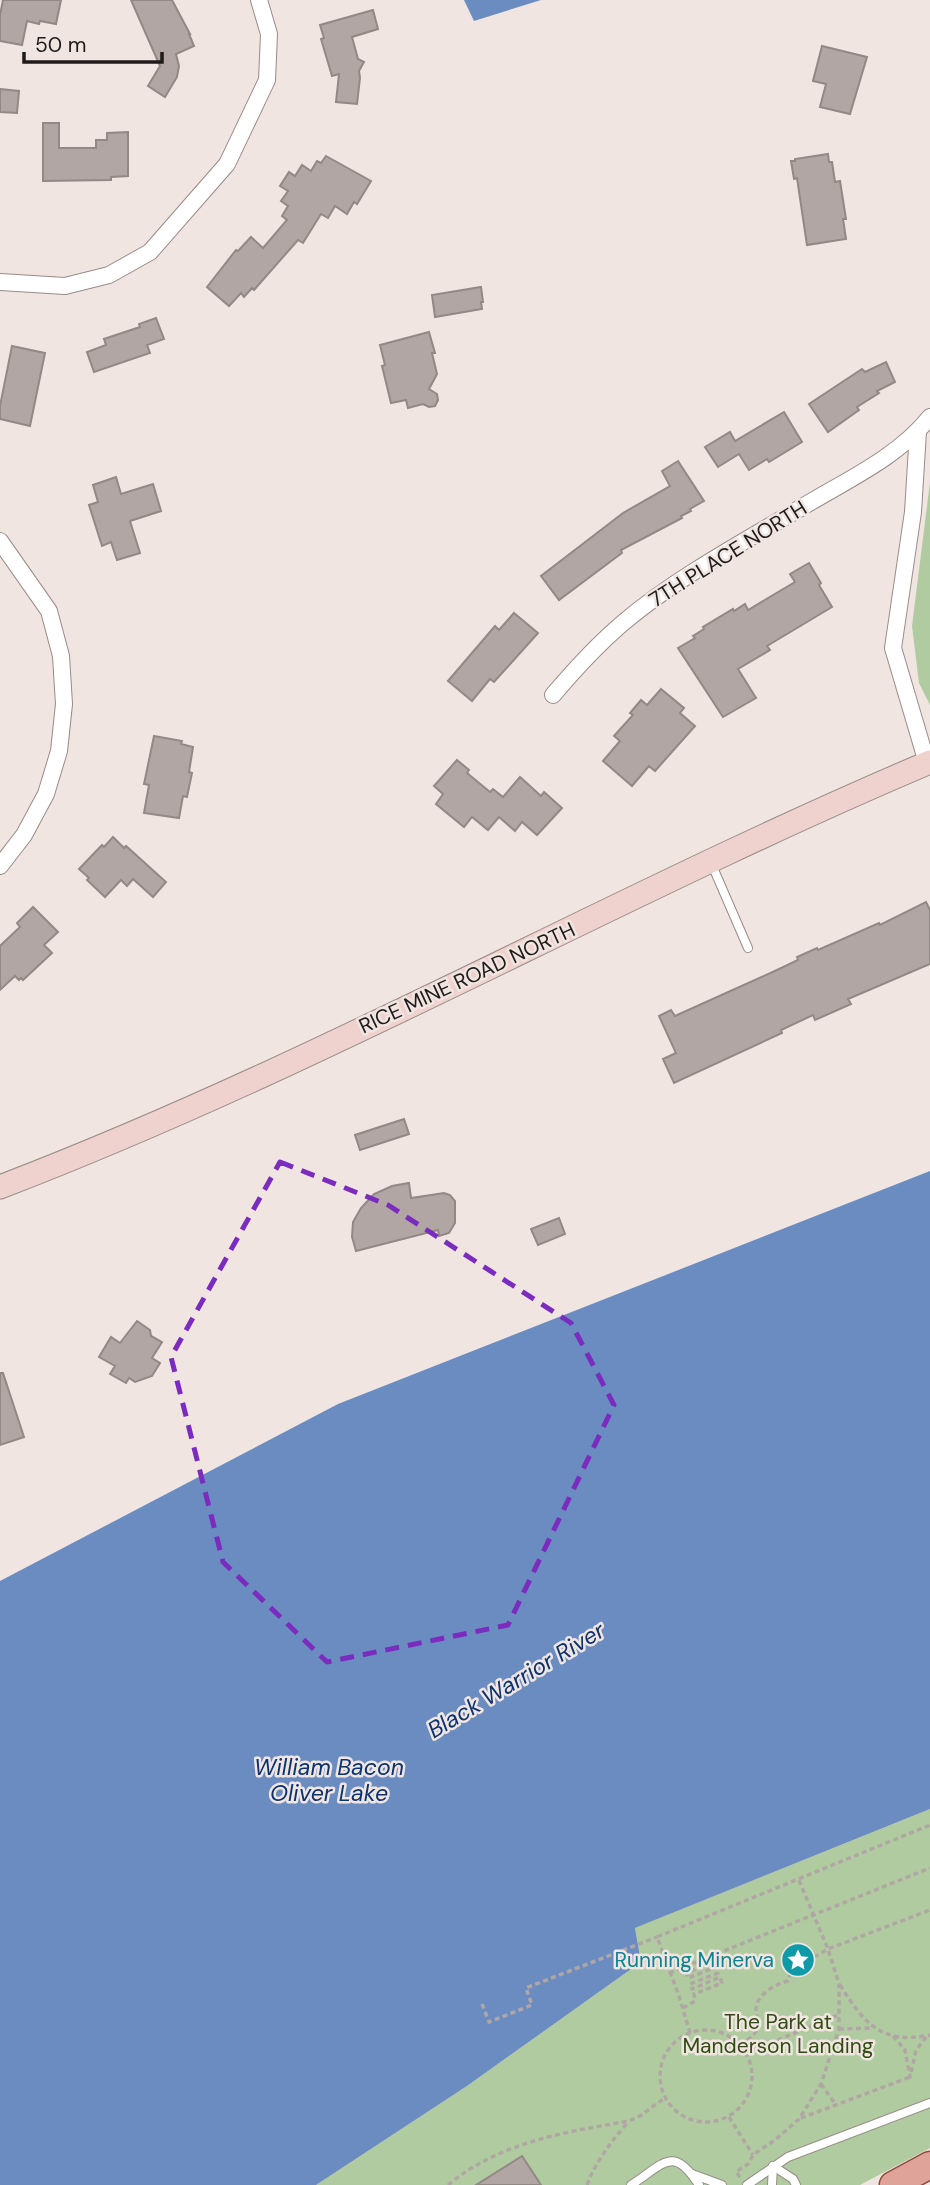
<svg xmlns="http://www.w3.org/2000/svg" width="930" height="2185" font-family="'DM Sans',sans-serif">
<style>
.green{fill:#b1cba0}
.water{fill:#6b8cc1}
.building{fill:#b1a6a3;stroke:#928884;stroke-width:2}
.lines{fill:none;stroke-linecap:round;stroke-linejoin:round}
.service-casing{stroke:#978c88;stroke-width:10}
.minor-casing{stroke:#978c88;stroke-width:18}
.secondary-casing{stroke:#978c88;stroke-width:25}
.primary-casing{stroke:#8e4c41;stroke-width:29}
.path{stroke:#b0a7a4;stroke-width:3.5;stroke-dasharray:5 3.5;stroke-linecap:butt}
.service{stroke:#fff;stroke-width:8}
.minor{stroke:#fff;stroke-width:16}
.secondary{stroke:#efd1cd;stroke-width:23}
.primary{stroke:#e0a39a;stroke-width:26}
.marked{fill:none;stroke:#7b2cbf;stroke-width:5;stroke-dasharray:14 9;stroke-linejoin:round}
.labels{text-anchor:middle;stroke-width:5;stroke-linejoin:round;paint-order:stroke}
.street-label{font-size:21px;fill:#1e1b19;stroke:#f0e5e1}
.culture-label{font-size:21px;fill:#0d838f;stroke:#f0e5e1;text-anchor:end}
.park-label{font-size:21px;fill:#2f4d11;stroke:#f0e5e1}
.water-label{font-size:23px;font-style:italic;fill:#093371;stroke:#f0e5e1}
</style>
<rect width="100%" height="100%" fill="#f0e5e1"/>
<g class="green">
<path d="M930,482V705L919,683L912,626Z"/>
<path d="M930,1809V2148L860,2185H316L467,2086L641,1962L635,1928Z"/>
</g>
<g class="water">
<path d="M464,0H541L474,21Z"/>
<path d="M930,1171V1809L635,1928L641,1962L467,2086L316,2185H0V1581L338,1404Z"/>
</g>
<g class="building">
<path d="M3,0H61L56,24L40,21L39,24L27,21L22,45L0,41V15Z"/>
<path d="M131,0H172L190,34H189L194,46L176,54L179,66L177,77L165,97L148,86L160,66Z"/>
<path d="M373,10L378,29L352,37L358,59L364,62L359,71L360,78L357,104L336,102L339,74L332,76L321,39L324,38L320,25Z"/>
<path d="M822,46L867,57L850,114L820,107L826,84L813,81Z"/>
<path d="M0,89L19,91L17,113L0,112Z"/>
<path d="M43,123H59V148H96V140H107V133L128,132V176L111,177V180L43,181Z"/>
<path d="M828,154L829,162H832L835,182L840,181L846,219H843L846,239L807,245L797,178L794,179L791,161H795V159Z"/>
<path d="M326,156L371,181L357,204L354,202L347,214L335,206L328,218L321,214L303,243L298,240L254,290L252,288L244,297L241,293L229,306L207,287L236,250L238,251L251,237L263,248L287,220L282,216L288,206L281,201L288,191L280,186L289,172L295,176L302,165L311,171L317,161L321,163Z"/>
<path d="M481,287L483,302H481L482,309L435,317L432,295Z"/>
<path d="M156,318L164,339L147,345L150,353L94,372L87,352L106,345L104,339L140,327L139,324Z"/>
<path d="M429,332L435,353H432L437,374L429,389L437,394L438,400L435,406L429,407L423,404L408,408L406,400L391,403L382,366L385,365L380,345Z"/>
<path d="M12,346L45,353L30,426L0,419V406Z"/>
<path d="M886,362L895,382L877,391L879,393L857,407L859,410L828,432L809,404L862,369L865,372Z"/>
<path d="M784,412L802,442L769,462L767,459L749,470L739,454L718,467L705,447L730,432L735,441Z"/>
<path d="M678,461L704,501L690,509L691,511L681,516L682,518L621,550L622,553L559,600L541,576L623,513L670,486L662,471Z"/>
<path d="M116,477L121,494L153,484L161,511L130,521L140,553L117,560L111,542L102,546L89,505L98,502L93,485Z"/>
<path d="M809,563L821,583L819,585L832,607L767,646L770,650L738,669L756,698L723,717L678,648L695,638L693,636L704,629L703,627L733,609L734,611L745,604L748,610L795,582L790,574Z"/>
<path d="M514,613L538,633L494,682L490,679L472,701L448,681L495,626L499,630Z"/>
<path d="M661,689L684,708L680,713L695,726L655,771L649,766L632,786L603,761L620,741L614,736L633,715L630,713L641,700L647,705Z"/>
<path d="M154,736L182,741L181,744L193,747L189,772L192,773L187,797L183,796L179,818L144,813L149,785L144,784Z"/>
<path d="M457,760L469,770L467,773L490,792L493,789L503,797L520,777L541,796L544,792L562,808L537,835L522,822L515,831L499,817L488,830L472,817L464,827L436,804L443,794L434,786Z"/>
<path d="M113,837L124,848L126,846L166,882L153,897L133,879L127,886L121,880L105,897L87,880L89,878L79,869L102,845L104,847Z"/>
<path d="M926,902L930,910V964L848,999L851,1004L815,1020L813,1015L781,1030L782,1033L674,1083L663,1059L676,1053L659,1016L671,1010L675,1016L777,970L798,960L797,957L817,948L818,950L879,923L880,925Z"/>
<path d="M33,907L58,932L44,945L52,953L23,980L21,978L19,980L15,976L0,990V946L20,927L17,923Z"/>
<path d="M404,1119L409,1134L360,1150L355,1135Z"/>
<path d="M409,1183L411,1198L444,1193L450,1195L455,1201V1223L449,1233L439,1236L438,1230L356,1251L352,1237L353,1222L361,1208L374,1194L392,1186Z"/>
<path d="M559,1218L565,1234L538,1245L531,1229Z"/>
<path d="M137,1321L150,1330L151,1336L162,1342L152,1358L160,1363L152,1376L135,1382L129,1378L126,1383L110,1374L115,1366L99,1357L111,1337L120,1343Z"/>
<path d="M0,1373H3L24,1437L0,1445Z"/>
<path d="M522,2156L541,2185H476Z"/>
</g>
<g class="lines">
<g class="service-casing">
<g id="service">
<path d="M712,865L748,948"/>
<path d="M773,2166L793,2179L796,2185"/>
<path d="M692,2174L722,2185"/>
<path d="M631,2185C664,2164 673,2144 699,2185"/>
<path d="M747,2185L788,2157L930,2103"/>
<path d="M772,2185L773,2166"/>
</g>
</g>
<g class="minor-casing">
<g id="minor">
<path d="M0,282L65,286L109,275L150,252L227,164L267,80L269,34L259,0"/>
<path d="M918,431L913,512L893,648L927,763"/>
<path d="M0,541L49,611L61,656L64,704L59,751L46,794L24,835L0,866"/>
<path d="M553,695C575,669 598,644 624,622C676,578 745,541 804,506C847,480 898,457 930,417"/>
</g>
</g>
<g class="secondary-casing">
<path id="secondary" d="M0,1187C319,1065 616,895 930,762"/>
</g>
<g class="primary-casing">
<path id="primary" d="M893,2185L930,2165"/>
</g>
<g class="path">
<path d="M669,1973L930,1868"/>
<path d="M840,1985C864,2023 881,2045 930,2035"/>
<path d="M482,2004L489,2022L532,2005L526,1988L657,1937"/>
<path d="M683,2008L695,2001L694,1994L722,1983L720,1977L692,1989L690,1984L718,1973L716,1967L688,1978L686,1973L714,1962L712,1956"/>
<path d="M839,2029L872,2028"/>
<circle cx="706" cy="2076" r="46"/>
<path d="M690,2033L679,1996L657,1937L930,1825"/>
<path d="M893,2036L905,2050L910,2077L916,2050L927,2036"/>
<path d="M741,2046C746,2040 754,2036 757,2030C762,2024 755,2016 756,2008C757,1995 776,1983 788,1981L791,1970L828,1949L930,1910"/>
<path d="M746,2053L838,2015"/>
<path d="M821,2084L836,2105"/>
<path d="M729,2117L753,2155"/>
<path d="M801,2118L910,2077"/>
<path d="M740,2177L736,2172L748,2164L753,2155L775,2140L799,2119L821,2084L839,2029V1984L828,1949L798,1878"/>
<path d="M448,2185C500,2142 565,2132 629,2121L640,2116L666,2097"/>
<path d="M587,2185C596,2161 611,2142 628,2122"/>
</g>
<use href="#service" class="service"/>
<use href="#minor" class="minor"/>
<use href="#secondary" class="secondary"/>
<use href="#primary" class="primary"/>
</g>
<path class="marked" d="M280,1162L388,1205L571,1323L614,1405L508,1625L327,1662L223,1562L171,1357Z"/>
<defs>
<g id="sight-disc" transform="scale(1.75)"><circle r="9.5" fill="#0f9aa8" stroke="#f0e5e1"/><path d="M0-6L1.8-2.2L6-1.7L2.9 1.2L3.7 5.4L0 3.3L-3.7 5.4L-2.9 1.2L-6-1.7L-1.8-2.2Z" fill="#fff"/></g>
</defs>
<g fill-rule="evenodd">
<use href="#sight-disc" x="798" y="1960"/>
</g>
<g class="labels">
<g class="street-label">
<text transform="translate(728 554) rotate(-32)" y="7">7TH PLACE NORTH</text>
<text transform="translate(467 978) rotate(-25)" y="7">RICE MINE ROAD NORTH</text>
</g>
<g class="culture-label">
<text x="774" y="1967">Running Minerva</text>
</g>
<g class="park-label">
<text x="778" y="2029">The Park at<tspan x="778" dy="24">Manderson Landing</tspan></text>
</g>
<g class="water-label">
<text transform="translate(516 1680) rotate(-31)" y="8">Black Warrior River</text>
<text x="329" y="1775">William Bacon<tspan x="329" dy="26">Oliver Lake</tspan></text>
</g>
</g>
<path d="M24 52v10h138v-10" fill="none" stroke="#1e1b19" stroke-width="3.5"/>
<text x="35" y="52" font-size="21" fill="#1e1b19" stroke="#f0e5e1" stroke-width="5" paint-order="stroke">50 m</text>
</svg>
